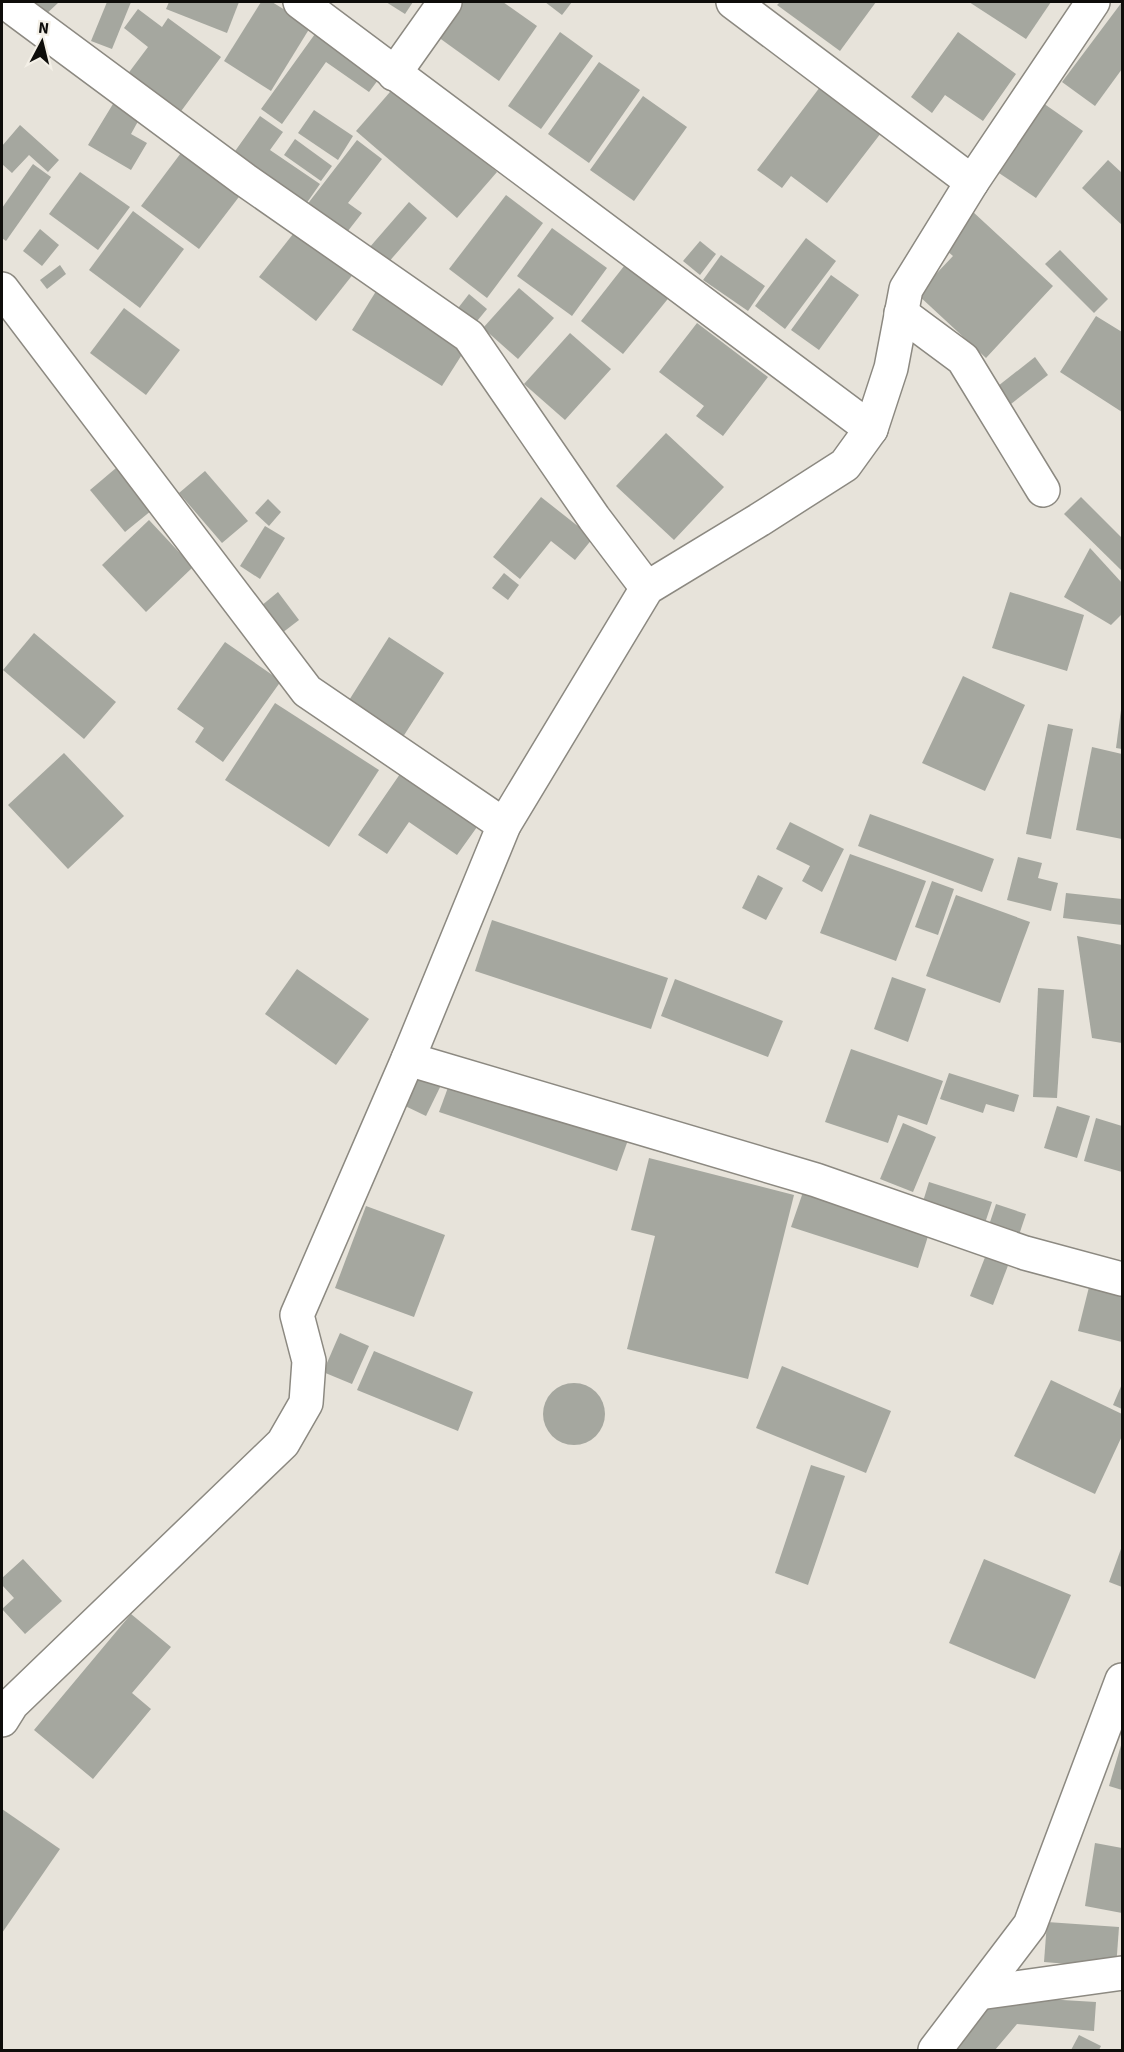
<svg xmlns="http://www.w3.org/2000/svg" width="1124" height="2052" font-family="'Source Sans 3',sans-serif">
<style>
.building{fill:#a5a79f}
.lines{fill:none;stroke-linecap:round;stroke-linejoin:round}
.street-casing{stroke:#8c8981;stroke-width:36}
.street{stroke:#fff;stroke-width:33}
</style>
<rect width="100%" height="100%" fill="#e7e3da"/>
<g class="building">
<path d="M24,2H59L41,19Z"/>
<path d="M107,2H131L112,49L91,41Z"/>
<path d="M169,2H239L227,33L166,9Z"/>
<path d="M261,2H272L311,26L271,91L224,61Z"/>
<path d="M386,2H413L405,14Z"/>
<path d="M463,2H503L537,26L499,81L438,37Z"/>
<path d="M545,2H572L562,15Z"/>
<path d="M780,2H876L840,51L777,5Z"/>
<path d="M969,2H1051L1026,39Z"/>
<path d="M1122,2V69L1095,106L1062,82Z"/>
<path d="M138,9L162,27L168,18L221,57L179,114L127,75L148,47L124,28Z"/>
<path d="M320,27L384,72L369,92L326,62L282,124L261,109Z"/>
<path d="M560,32L593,56L541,129L508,106Z"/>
<path d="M958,32L1016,74L983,121L945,95L932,113L911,97Z"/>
<path d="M599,62L640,90L589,163L548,134Z"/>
<path d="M397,84L497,172L457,218L356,131Z"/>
<path d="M820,87L881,133L827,203L791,176L782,188L757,170Z"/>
<path d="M643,96L687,127L634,201L590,170Z"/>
<path d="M116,99L142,114L131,134L147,143L131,170L88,145Z"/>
<path d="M1043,103L1083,131L1036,198L996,171Z"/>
<path d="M314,110L353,136L338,160L298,133Z"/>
<path d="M260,116L283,132L270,150L320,184L306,204L233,154Z"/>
<path d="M20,125L59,160L48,172L29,155L12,173L2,164V146Z"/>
<path d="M295,139L332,166L321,181L284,155Z"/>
<path d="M357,140L382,159L348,203L362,213L344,236L306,206Z"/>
<path d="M187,145L245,189L199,249L141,206Z"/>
<path d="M1108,160L1122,173V225L1082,188Z"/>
<path d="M33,164L51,177L6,241L2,238V208Z"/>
<path d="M80,172L130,207L98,250L49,214Z"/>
<path d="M506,195L543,223L487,298L449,269Z"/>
<path d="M409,202L427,218L387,264L369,248Z"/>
<path d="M133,211L184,249L140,308L89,270Z"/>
<path d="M972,211L1053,286L986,358L917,294L953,256L940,245Z"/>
<path d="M301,224L358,268L316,321L259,277Z"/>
<path d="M552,228L607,268L572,316L517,276Z"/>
<path d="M40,229L59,245L42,266L23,251Z"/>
<path d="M806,238L836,261L785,329L755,306Z"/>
<path d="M700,241L716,254L700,275L683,261Z"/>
<path d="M1060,250L1108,299L1094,313L1045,264Z"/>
<path d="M721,255L765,286L748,311L703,280Z"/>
<path d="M628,261L671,295L623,354L581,321Z"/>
<path d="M60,265L66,274L47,289L40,280Z"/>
<path d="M831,275L859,295L819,350L791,330Z"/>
<path d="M378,288L468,345L442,386L352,330Z"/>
<path d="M519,288L554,318L518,359L483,328Z"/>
<path d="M469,294L487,309L473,326L455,312Z"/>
<path d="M124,308L180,350L146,395L90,353Z"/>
<path d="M1096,316L1122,332V412L1060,372Z"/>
<path d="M697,323L768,377L723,436L696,416L704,406L659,372Z"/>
<path d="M570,333L611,369L565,420L524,384Z"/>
<path d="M1035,357L1048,375L1011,404L998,386Z"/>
<path d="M666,433L724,487L674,540L616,486Z"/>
<path d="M122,463L157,506L125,532L90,490Z"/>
<path d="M205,471L248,521L222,543L179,493Z"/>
<path d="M541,497L593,538L575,560L551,541L520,579L493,557Z"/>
<path d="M1081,497L1122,538V568L1121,570L1064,514Z"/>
<path d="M268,499L281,512L269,526L255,513Z"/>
<path d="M149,520L193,567L146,612L102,565Z"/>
<path d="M265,526L285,538L260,579L240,566Z"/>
<path d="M1090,548L1122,583V614L1111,625L1064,597Z"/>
<path d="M504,573L519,585L508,600L492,588Z"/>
<path d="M278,592L299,620L282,633L261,606Z"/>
<path d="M1010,592L1084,615L1067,671L992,648Z"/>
<path d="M34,633L116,702L84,739L3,670Z"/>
<path d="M389,637L444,673L401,740L346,705Z"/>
<path d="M225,642L281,681L223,762L195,742L204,728L177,709Z"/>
<path d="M963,676L1025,705L985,791L922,763Z"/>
<path d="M275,703L379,770L329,847L225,780Z"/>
<path d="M1121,710H1122V749L1116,748Z"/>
<path d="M1048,724L1073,729L1051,839L1026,834Z"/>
<path d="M1092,747L1122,754V839L1076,830Z"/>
<path d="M64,753L124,816L68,869L8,805Z"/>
<path d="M400,774L477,827L457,855L409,822L387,854L358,835Z"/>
<path d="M870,814L994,859L982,892L858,846Z"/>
<path d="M790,822L844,849L822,892L802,881L810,866L776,849Z"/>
<path d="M850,854L926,881L896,961L820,933Z"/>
<path d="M1018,857L1042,863L1038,878L1058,883L1051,911L1007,900Z"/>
<path d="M758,875L783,888L766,920L742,908Z"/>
<path d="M932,881L954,889L938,935L915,927Z"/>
<path d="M1066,893L1122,899V925L1063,918Z"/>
<path d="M956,895L1030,922L1000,1003L926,976Z"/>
<path d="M492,920L668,978L651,1029L475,971Z"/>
<path d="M1077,936L1122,945V1043L1092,1038Z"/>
<path d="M297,969L369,1019L336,1065L265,1014Z"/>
<path d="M892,977L926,989L908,1042L874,1029Z"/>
<path d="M675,979L783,1021L768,1057L661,1016Z"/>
<path d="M1038,988L1064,990L1057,1098L1033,1097Z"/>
<path d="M851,1049L943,1081L927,1125L898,1115L888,1143L825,1122Z"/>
<path d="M419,1068L444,1079L426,1116L401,1104Z"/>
<path d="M949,1073L1019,1095L1014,1112L986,1104L983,1113L940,1099Z"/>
<path d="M450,1082L628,1140L617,1171L439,1112Z"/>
<path d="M1057,1106L1090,1116L1077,1158L1044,1148Z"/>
<path d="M1096,1118L1122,1126V1172L1084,1161Z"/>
<path d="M903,1123L936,1137L913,1192L880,1179Z"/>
<path d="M649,1158L794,1195L748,1379L627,1349L655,1236L631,1230Z"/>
<path d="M929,1182L992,1202L983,1229L921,1208Z"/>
<path d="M803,1192L929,1233L918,1268L791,1227Z"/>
<path d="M996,1204L1026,1214L1018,1238L988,1228Z"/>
<path d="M366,1206L445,1235L414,1317L335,1288Z"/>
<path d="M989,1247L1012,1255L993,1305L970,1296Z"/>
<path d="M1091,1279L1122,1287V1342L1078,1331Z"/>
<path d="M340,1333L369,1346L352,1384L323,1372Z"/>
<path d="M374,1351L473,1392L458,1431L357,1390Z"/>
<path d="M782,1366L891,1411L866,1473L756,1428Z"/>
<path d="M1051,1380L1122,1414V1436L1095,1494L1014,1456Z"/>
<circle cx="574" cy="1414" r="31"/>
<path d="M1122,1384V1409L1113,1405Z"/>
<path d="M811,1465L845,1476L808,1585L775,1573Z"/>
<path d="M1122,1546V1587L1109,1582Z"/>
<path d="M23,1559L62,1601L25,1634L2,1609L14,1598L2,1585V1578Z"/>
<path d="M984,1559L1071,1595L1035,1679L949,1643Z"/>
<path d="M131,1614L171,1647L132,1693L151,1709L93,1779L34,1730Z"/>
<path d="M1122,1742V1790L1109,1786Z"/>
<path d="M2,1809L60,1849L2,1933Z"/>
<path d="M1095,1843L1122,1848V1913L1085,1906Z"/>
<path d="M1047,1922L1119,1927L1116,1968L1044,1962Z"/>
<path d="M997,1996L1096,2002L1094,2031L1017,2024L995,2050H952Z"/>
<path d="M1079,2035L1101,2046L1099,2050H1071Z"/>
</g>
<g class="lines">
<g class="street-casing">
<g id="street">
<path d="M5,2L245,180L469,336L594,518L647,588"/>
<path d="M300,2L871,429"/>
<path d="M733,2L972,182"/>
<path d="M394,74L445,2"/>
<path d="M2,289L307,691L504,825"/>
<path d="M901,313L963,359L1043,490"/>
<path d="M408,1059L816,1180L1025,1253L1122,1279"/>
<path d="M2,1720L12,1704L283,1443L306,1403L309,1361L297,1315L408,1059L504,825L647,588L759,520L845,465L871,429L891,368L906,289L972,182L1093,2"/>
<path d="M979,1993L1122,1973"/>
<path d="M935,2050L1030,1925L1122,1680"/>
</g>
</g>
<use href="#street" class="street"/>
</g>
<rect width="1124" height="2052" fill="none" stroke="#0e0d0a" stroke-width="6"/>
<g transform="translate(42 42) rotate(7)" stroke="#f4f0e7" stroke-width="4.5" paint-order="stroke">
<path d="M0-4.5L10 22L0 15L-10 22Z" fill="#0e0d0a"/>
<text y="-9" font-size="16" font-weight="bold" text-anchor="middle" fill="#0e0d0a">N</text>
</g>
</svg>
